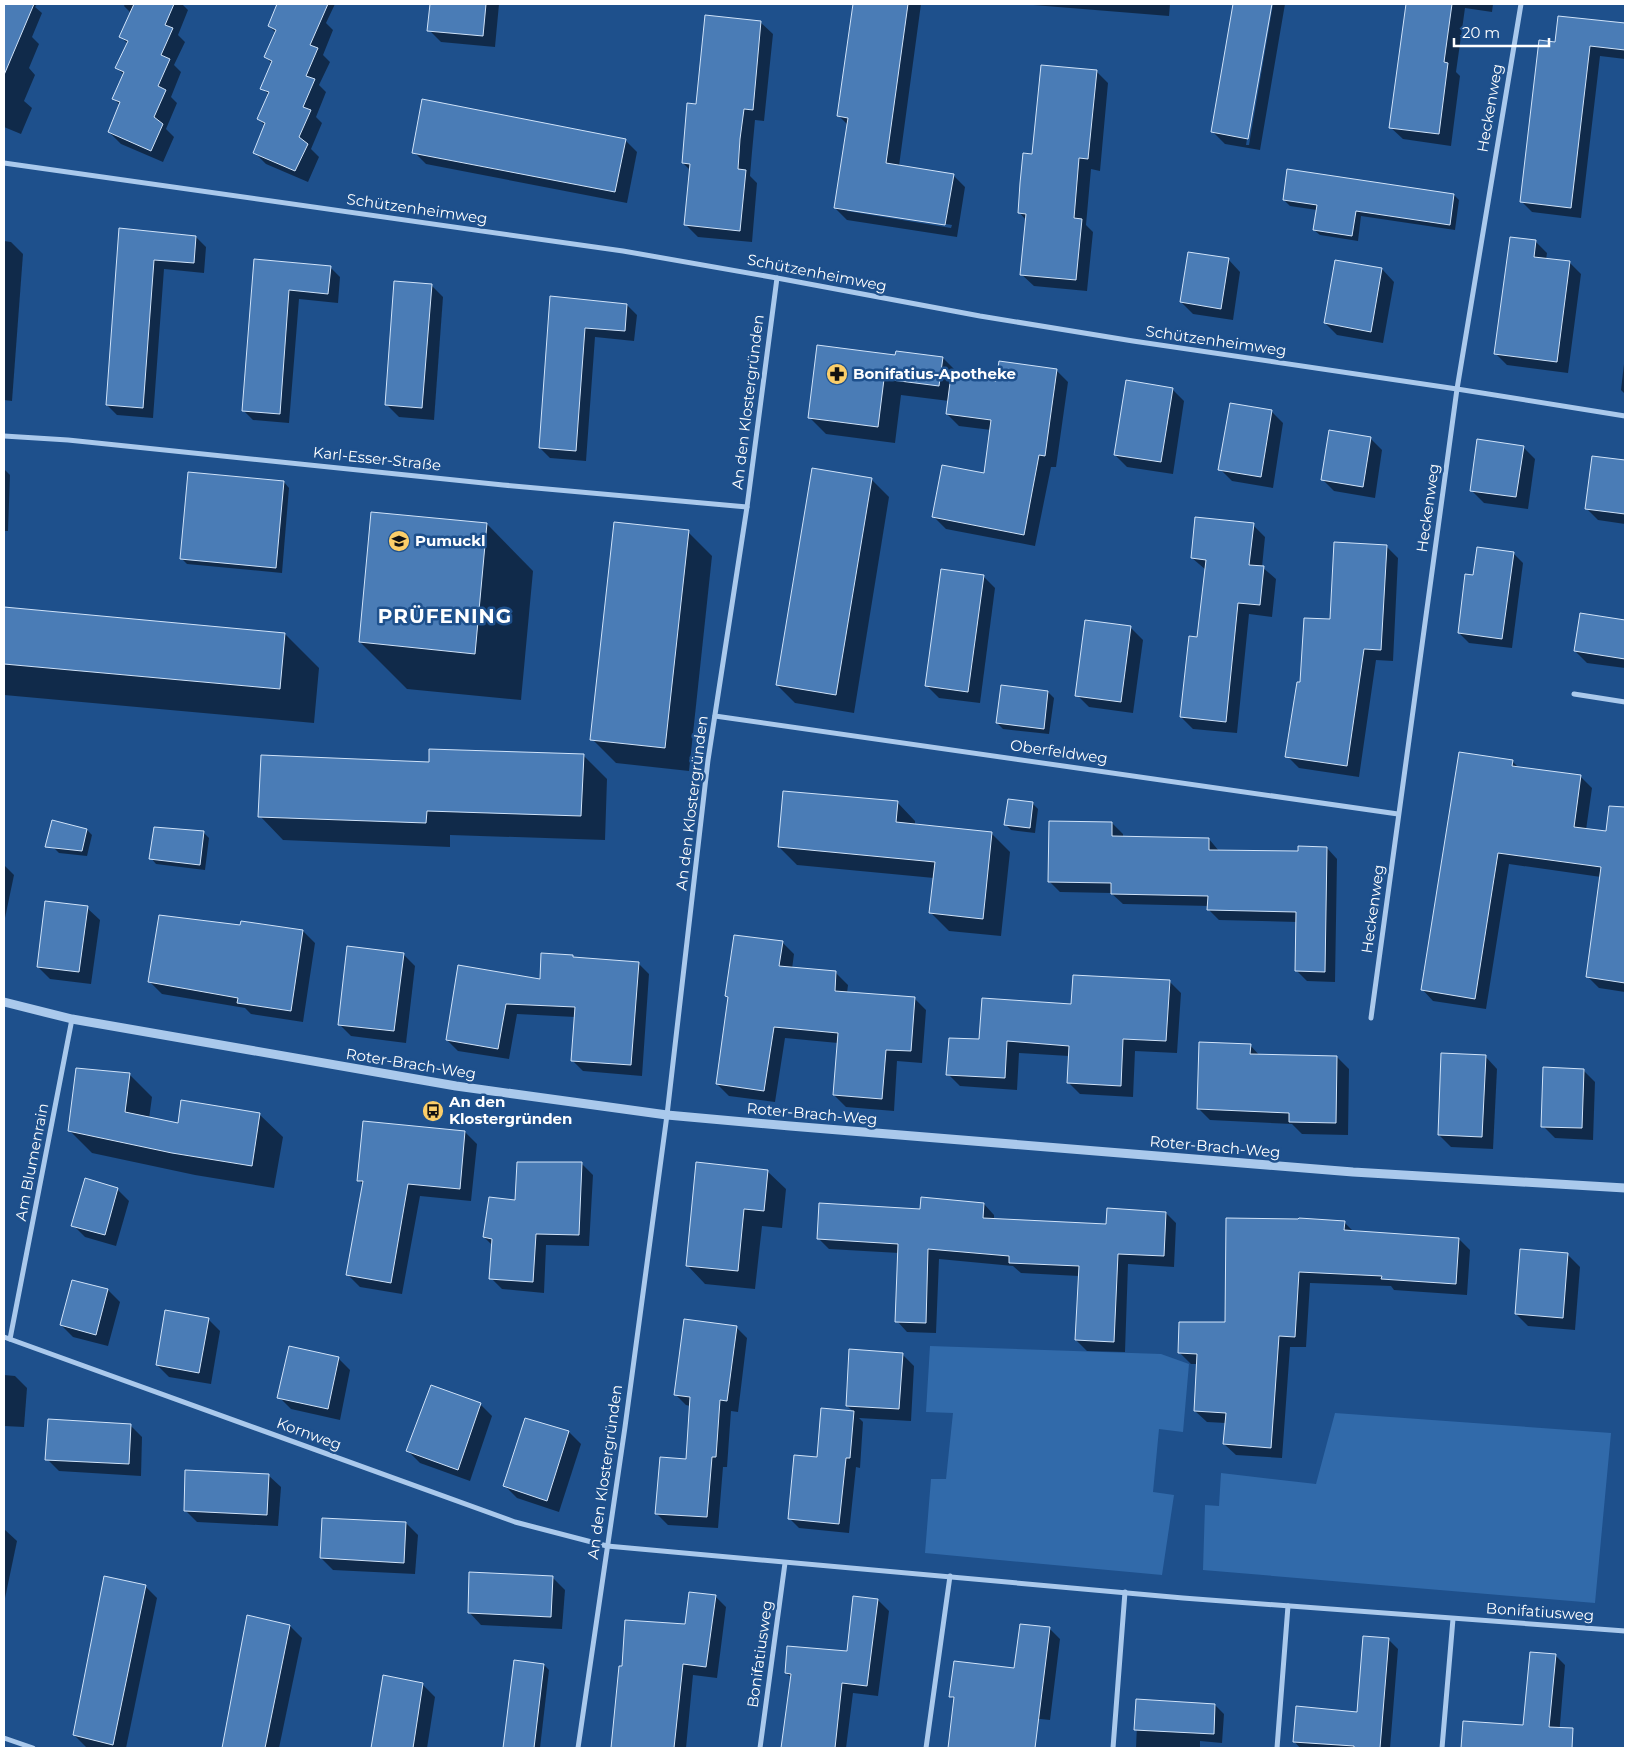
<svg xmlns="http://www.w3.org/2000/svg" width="1629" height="1752" font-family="Montserrat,sans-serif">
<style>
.green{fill:#316aaa}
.shadow{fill:#0007;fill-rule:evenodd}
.building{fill:#4a7cb6;stroke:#d0e3f9}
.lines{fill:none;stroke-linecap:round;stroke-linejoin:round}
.minor{stroke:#aac9ec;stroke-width:5}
.tertiary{stroke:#aac9ec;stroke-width:9}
.labels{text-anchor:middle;stroke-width:5;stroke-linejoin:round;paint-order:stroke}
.street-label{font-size:15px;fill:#fff;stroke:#1e508c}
.poi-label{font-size:15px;font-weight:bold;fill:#fff;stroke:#1e508c;text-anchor:start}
.district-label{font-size:20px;font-weight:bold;letter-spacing:1px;fill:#fff;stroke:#1e508c}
</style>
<rect width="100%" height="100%" fill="#1e508c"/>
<g class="green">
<path d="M930,1346L1161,1354L1189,1364L1183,1432L1159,1429L1153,1492L1174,1495L1162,1575L925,1553L931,1479H946L953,1413L926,1412Z"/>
<path d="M1335,1413L1611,1433L1595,1603L1203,1570L1205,1505L1219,1506L1221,1473L1316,1484Z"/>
</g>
<g class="shadow">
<path d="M4,4H37L35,7L42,13L32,37L39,44L29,68L35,75L24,101L32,108L21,134L4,127Z"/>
<path d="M125,4H182L188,10L178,35L185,42L174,65L181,72L171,97L177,103L166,129L174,137L163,162L121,144L109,132L120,105L114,99L124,75L117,68L128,44L121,37L131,13L124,6Z"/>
<path d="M279,4H335L326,23L333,30L323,55L330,62L319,85L326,92L316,117L322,123L311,149L319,157L308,182L266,164L254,152L265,126L259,119L269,95L262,88L272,64L266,57L276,33L269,26Z"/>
<path d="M431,4H499L495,47L441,42L429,30Z"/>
<path d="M854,4H921L899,166L953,175L965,187L957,237L847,220L835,208L848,125L839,116ZM847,209L952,225L951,228L847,211Z"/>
<path d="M1021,4H1170L1169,16Z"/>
<path d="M1234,4H1270L1246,145H1249L1273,4H1285L1260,150L1225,144L1213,132Z"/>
<path d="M1407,4H1493L1492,12L1465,8L1456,72L1460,76L1451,146L1403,139L1390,127Z"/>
<path d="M1559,17L1625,25V59L1600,56L1581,218L1532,212L1522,202L1556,44Z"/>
<path d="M760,22L773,34L764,121L755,120L752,152L750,176L757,183L752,242L698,237L686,225L690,170L683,163L698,106Z"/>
<path d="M1096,71L1108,83L1100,171L1091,169L1086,225L1093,232L1087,291L1034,286L1021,274L1026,220L1019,212L1033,155Z"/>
<path d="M625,140L637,152L627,203L426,164L414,152Z"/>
<path d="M1454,195L1459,200L1455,230L1361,216L1358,241L1320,235L1314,230L1317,210L1290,206L1284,200Z"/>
<path d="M120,230L196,237L206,247L204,273L164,269L153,418L117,415L107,405Z"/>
<path d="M4,241L11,242L23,254L12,401L4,400Z"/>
<path d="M1535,241L1547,253L1546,260L1570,263L1581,274L1568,373L1507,365L1496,354Z"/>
<path d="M1228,259L1240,272L1233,320L1193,314L1181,302Z"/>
<path d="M255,260L330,267L340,277L338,303L299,299L289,423L253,420L243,410Z"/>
<path d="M1336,261L1382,269L1394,282L1383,343L1337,335L1325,323Z"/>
<path d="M431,285L443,297L434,420L399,417L387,405Z"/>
<path d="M551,298L627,305L637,315L634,341L595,337L586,461L550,458L540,448Z"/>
<path d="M1625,355V394L1621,390Z"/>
<path d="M896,357L943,358L960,375L959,378L997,383L1056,370L1068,382L1056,467H1051L1035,546L946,529L934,517L985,475L991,430L959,426L947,414L949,401L901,395L895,443L826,434L810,418Z"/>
<path d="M1172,389L1184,401L1173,474L1127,467L1115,455Z"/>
<path d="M1271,411L1283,423L1273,488L1232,481L1220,469Z"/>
<path d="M1370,438L1382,450L1375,498L1334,491L1322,479Z"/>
<path d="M1523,447L1535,459L1528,509L1484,503L1472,491Z"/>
<path d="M1593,457L1625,461V524L1598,520L1586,508Z"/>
<path d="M4,469L10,475L8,531H4Z"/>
<path d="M871,479L889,497L854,713L795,703L777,685Z"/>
<path d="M284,482L289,488L282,573L187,564L181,558Z"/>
<path d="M487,524L533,571L521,700L407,689L360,642Z"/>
<path d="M1253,525L1265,537L1262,567L1276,579L1272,617L1249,614L1237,733L1193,729L1181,717L1199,638L1206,570L1192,558Z"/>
<path d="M688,532L712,556L689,771L616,763L592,739Z"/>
<path d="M1386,546L1398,558L1393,661L1376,660L1359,777L1299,768L1287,756L1301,684L1331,621Z"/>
<path d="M1513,553L1523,563L1512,648L1469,643L1459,633L1474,577Z"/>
<path d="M983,576L995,588L980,703L939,698L927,686Z"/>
<path d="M4,608L285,634L319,668L314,723L4,695Z"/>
<path d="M1581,615L1625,621V668L1587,663L1575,651Z"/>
<path d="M1131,628L1143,640L1133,713L1089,707L1077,695Z"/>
<path d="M1048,692L1054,698L1049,734L1003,729L997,723Z"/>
<path d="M583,755L607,779L605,840L450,835V847L283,840L260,816L430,763Z"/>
<path d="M1512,761L1519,768L1581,777L1592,788L1586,830L1625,835V833V992L1599,988L1588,977L1601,877L1509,864L1486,1009L1433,1001L1422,989Z"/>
<path d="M897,802L915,821V825L992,834L1010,852L1001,936L949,931L931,913L934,878L797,865L779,847Z"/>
<path d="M1033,804L1038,809L1035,833L1011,830L1005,824Z"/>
<path d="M1112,823L1123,834V838L1209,839L1219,851L1299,852L1327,848L1337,859L1335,982L1307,981L1296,970L1297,922L1219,920L1209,910V906L1123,904L1111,893L1060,892L1049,881Z"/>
<path d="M87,830L92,835L87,856L59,853L53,847Z"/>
<path d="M203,832L209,838L205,870L156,864L151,858Z"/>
<path d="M4,865L14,875L5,918L4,917Z"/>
<path d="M87,908L100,920L91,984L50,979L38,967Z"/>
<path d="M242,922L303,931L315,943L303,1022L251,1014L245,1008L162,994L150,982L241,926Z"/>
<path d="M782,942L794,954L792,969L836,973L848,985L847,993L914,998L926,1010L922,1063L897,1061L894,1111L846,1107L834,1095L838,1043L785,1038L775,1102L729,1096L717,1084L729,998L727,996Z"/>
<path d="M403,954L415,966L406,1043L351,1036L339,1024Z"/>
<path d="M572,956L575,958L638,963L649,974L642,1076L583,1071L572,1060L575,1017L517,1014L509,1059L458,1051L447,1040L541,980Z"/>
<path d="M1169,981L1181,993L1177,1053L1135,1051L1133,1097L1080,1094L1068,1082L1069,1056L1019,1053L1017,1090L960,1086L948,1074L980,1041L1072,1005Z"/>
<path d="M1250,1045L1260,1056L1337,1057L1349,1069L1348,1135L1302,1134L1292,1124L1210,1120L1198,1108Z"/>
<path d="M1485,1056L1497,1069L1493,1149L1451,1147L1439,1135Z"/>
<path d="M1583,1070L1595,1082L1593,1140L1555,1138L1543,1126Z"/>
<path d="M129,1074L152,1097L149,1119L179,1125L182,1101L260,1115L283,1137L274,1188L195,1175L92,1153L69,1130Z"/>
<path d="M465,1132L477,1144L471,1201L420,1196L402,1294L360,1287L348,1275L363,1185L359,1180Z"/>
<path d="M582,1164L593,1175L589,1246L546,1245L544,1293L502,1289L491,1278L493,1246L484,1237L516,1202Z"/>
<path d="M767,1171L786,1189L782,1228L762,1226L755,1289L705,1284L687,1265Z"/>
<path d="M117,1189L129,1201L116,1246L85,1237L73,1225Z"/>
<path d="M984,1204L994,1215V1220L1108,1225L1166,1213L1176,1223L1174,1267L1128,1264L1125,1352L1087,1351L1076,1340L1079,1276L1021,1273L1013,1266L939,1259L936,1333L907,1332L897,1321L899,1253L829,1249L818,1238L921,1210Z"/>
<path d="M1344,1222L1354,1232L1459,1239L1470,1250L1467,1295L1394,1290L1391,1286L1310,1283L1306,1347H1290L1282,1458L1236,1455L1224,1444L1226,1423L1207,1422L1195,1411L1198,1364H1191L1180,1353L1226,1324Z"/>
<path d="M1568,1255L1580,1267L1575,1330L1528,1326L1516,1314Z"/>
<path d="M73,1281L108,1290L120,1302L108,1346L73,1337L61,1325Z"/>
<path d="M208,1319L220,1331L211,1384L169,1377L157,1365Z"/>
<path d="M736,1327L747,1338L738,1412L731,1411L727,1467H723L718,1528L668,1525L657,1514L687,1460L690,1406L686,1405L675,1394Z"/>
<path d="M902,1354L914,1366L911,1421L859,1418L863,1422L860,1468L856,1467L849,1533L799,1528L789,1518L818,1459L854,1412L847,1406Z"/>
<path d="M338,1358L350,1370L340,1420L291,1409L279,1397Z"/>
<path d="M4,1375L15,1376L27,1388L24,1427L4,1426Z"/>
<path d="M480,1404L492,1416L470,1481L420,1463L408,1451Z"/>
<path d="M526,1420L569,1432L581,1444L559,1512L517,1498L505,1486Z"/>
<path d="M130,1425L142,1437L141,1476L59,1471L47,1459Z"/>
<path d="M268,1475L281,1487L278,1526L197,1522L185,1510Z"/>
<path d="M406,1523L418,1535L415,1574L333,1570L321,1558Z"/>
<path d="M4,1529L17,1541L4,1603Z"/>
<path d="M553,1578L565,1590L562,1629L481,1625L469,1612Z"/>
<path d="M145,1586L157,1598L126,1748L86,1747L74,1735Z"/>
<path d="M715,1596L726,1607L717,1678L693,1675L686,1748H613L620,1667L686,1625Z"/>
<path d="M878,1600L889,1611L878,1696L853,1693L846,1748H783L792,1678L786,1673L848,1652Z"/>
<path d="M248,1617L290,1626L302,1638L279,1748H224Z"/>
<path d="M1050,1629L1060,1639L1050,1720L1021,1717L1017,1748H949L955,1701L951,1696L1015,1670Z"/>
<path d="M1388,1639L1398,1649L1390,1748H1300L1294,1741L1358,1713Z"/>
<path d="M1555,1655L1565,1665L1558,1748H1462L1464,1723L1524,1726Z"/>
<path d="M515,1661L544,1665L549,1670L540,1748H504Z"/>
<path d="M384,1677L423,1685L435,1697L427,1748H373Z"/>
<path d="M1138,1700L1215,1705L1224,1714L1222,1743L1200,1741V1748H1136Z"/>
</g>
<g class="building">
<path d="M4,4H34L4,75Z"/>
<path d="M134,4H174L165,25L173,28L161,55L170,59L158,86L166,90L154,117L163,124L151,151L108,132L120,102L112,99L124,72L115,68L128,41L119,37Z"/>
<path d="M277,4H328L310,45L318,48L306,76L315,79L303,107L311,110L299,137L308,144L295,171L253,153L265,123L257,119L269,92L260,89L272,61L264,57L276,30L268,26Z"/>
<path d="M430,4H486L483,36L427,31Z"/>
<path d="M853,4H908L886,163L954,174L945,225L834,208L848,118L837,116Z"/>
<path d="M1233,4H1272L1248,139L1211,132Z"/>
<path d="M1406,4H1452L1444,62L1448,63L1439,134L1389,128Z"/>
<path d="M705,15L761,21L753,110L744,109L740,139L738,169L746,170L740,231L684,225L690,164L682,163L687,103L696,104Z"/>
<path d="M1558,16L1625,23V50L1590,46L1571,208L1520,202L1539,40L1555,42Z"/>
<path d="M1041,65L1097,70L1088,159L1079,158L1074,218L1082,219L1076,280L1020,275L1026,214L1018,213L1020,183L1023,153L1032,154Z"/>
<path d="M422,99L626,139L615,192L412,153Z"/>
<path d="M1287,169L1454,194L1450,225L1356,211L1352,236L1313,230L1317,205L1283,200Z"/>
<path d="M119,228L196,236L194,263L154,260L143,408L106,405Z"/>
<path d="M1510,237L1536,240L1534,257L1570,261L1557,362L1494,354Z"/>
<path d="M1188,252L1229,258L1221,309L1180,302Z"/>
<path d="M254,259L331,266L328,294L289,290L280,414L242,411Z"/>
<path d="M1335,260L1382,268L1371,332L1324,323Z"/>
<path d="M394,281L432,284L422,408L385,405Z"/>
<path d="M550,296L627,304L625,331L585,328L576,451L539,448Z"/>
<path d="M817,345L895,355L896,351L943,357L939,386L884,379L878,427L808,418Z"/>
<path d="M999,361L1057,369L1045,456L1039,455L1024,535L932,517L942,465L984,473L991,420L946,414L951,375L996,381Z"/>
<path d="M1126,380L1173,388L1161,462L1114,455Z"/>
<path d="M1230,403L1272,410L1261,477L1218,470Z"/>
<path d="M1329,430L1371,437L1363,487L1321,480Z"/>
<path d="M1477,439L1524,446L1516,497L1470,491Z"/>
<path d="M1592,456L1625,460V514L1585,509Z"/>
<path d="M812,468L872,478L836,695L776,685Z"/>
<path d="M188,472L284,481L276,568L180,559Z"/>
<path d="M371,512L487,523L475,654L359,642Z"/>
<path d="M1195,517L1254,523L1249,565L1264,566L1260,605L1238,603L1226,722L1180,717L1189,636L1197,637L1206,560L1191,558Z"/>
<path d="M614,522L689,530L665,748L590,740Z"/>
<path d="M1334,542L1387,545L1381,650L1364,649L1347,766L1285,757L1297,682H1300L1304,618L1330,619Z"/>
<path d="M1477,547L1514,552L1502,639L1458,633L1465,574L1473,575Z"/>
<path d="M941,569L984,575L968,692L925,686Z"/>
<path d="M4,607L285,633L280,689L4,664Z"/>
<path d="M1580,613L1625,620V659L1574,651Z"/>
<path d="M1085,620L1131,626L1121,702L1075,696Z"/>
<path d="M1001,685L1048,691L1044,729L996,723Z"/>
<path d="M429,749L584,754L581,816L427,811L426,823L258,817L261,755L429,762Z"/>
<path d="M1459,752L1513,760L1512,766L1581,775L1574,827L1606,831L1609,806L1625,807V983L1586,977L1601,867L1498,853L1475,999L1421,990Z"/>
<path d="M783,791L898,801L896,822L992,832L983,919L929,913L935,862L778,847Z"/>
<path d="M1008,799L1033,802L1030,828L1004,825Z"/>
<path d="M52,820L87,829L82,851L45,847Z"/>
<path d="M1049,821L1112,822V836L1209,838V850L1298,851V846L1327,847L1325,972L1295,971L1296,912L1207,910L1208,896L1111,894V883L1048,882Z"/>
<path d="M154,827L204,831L200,865L149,859Z"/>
<path d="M45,901L88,906L79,972L37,967Z"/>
<path d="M159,915L240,925L241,921L303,930L291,1011L237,1003L238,998L148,982Z"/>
<path d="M734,935L783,941L779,966L836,971L835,991L915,997L911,1051L886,1050L882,1099L833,1095L838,1033L774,1027L764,1091L716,1084L728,997L725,996Z"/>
<path d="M347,946L404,953L394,1031L338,1025Z"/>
<path d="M541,953L573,955V957L639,962L631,1065L571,1061L575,1007L506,1004L498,1049L446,1040L458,965L540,979Z"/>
<path d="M1073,975L1170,980L1166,1041L1123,1039L1121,1086L1067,1083L1069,1046L1007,1041L1005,1078L946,1075L949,1038L979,1039L982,998L1071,1004Z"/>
<path d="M1199,1042L1251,1044L1250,1054L1337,1056L1336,1123L1289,1122V1113L1197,1109Z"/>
<path d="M1441,1053L1486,1055L1482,1137L1438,1135Z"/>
<path d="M1543,1067L1584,1069L1582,1128L1541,1127Z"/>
<path d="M76,1068L130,1073L125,1112L178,1123L181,1100L260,1113L252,1166L172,1153L68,1131Z"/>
<path d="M363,1121L465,1131L460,1189L408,1184L391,1283L346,1275L363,1181H357Z"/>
<path d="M517,1162H582L579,1235L536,1234L533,1282L489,1279L492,1239L483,1237L489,1197L515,1200Z"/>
<path d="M696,1162L768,1170L764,1211L744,1209L738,1271L686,1266Z"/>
<path d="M85,1178L118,1188L105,1235L71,1226Z"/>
<path d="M921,1197L984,1203L983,1218L1106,1224L1107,1208L1166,1212L1164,1256L1118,1254L1114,1342L1075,1340L1079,1266L1009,1263V1256L928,1249L926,1323L895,1322L898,1244L817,1239L819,1203L920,1209Z"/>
<path d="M1226,1218L1298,1219L1299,1218L1345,1221L1344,1230L1459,1238L1456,1284L1381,1279L1382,1276L1299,1272L1295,1337L1279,1336L1271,1448L1223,1444L1226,1413L1194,1411L1197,1354L1178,1353L1179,1322H1225Z"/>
<path d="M1520,1249L1568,1253L1563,1318L1515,1314Z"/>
<path d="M72,1280L108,1289L96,1335L60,1325Z"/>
<path d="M165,1310L209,1318L199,1373L156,1365Z"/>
<path d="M684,1319L737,1326L727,1401L720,1400L716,1457H712L707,1517L655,1514L660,1457L686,1459L690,1397L674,1395Z"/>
<path d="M289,1346L339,1357L328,1409L277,1398Z"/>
<path d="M849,1349L903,1353L899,1409L846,1406Z"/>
<path d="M431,1385L481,1403L458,1470L406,1451Z"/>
<path d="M821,1408L854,1411L850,1458H846L839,1524L788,1519L794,1455L817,1457Z"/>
<path d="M525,1418L569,1431L547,1501L503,1486Z"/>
<path d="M48,1419L131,1424L129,1464L45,1460Z"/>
<path d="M185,1470L269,1474L267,1515L184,1511Z"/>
<path d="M322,1518L406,1522L404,1563L320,1558Z"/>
<path d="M469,1572L553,1576L551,1617L468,1613Z"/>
<path d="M104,1576L146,1585L113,1745L73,1735Z"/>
<path d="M689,1592L716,1595L706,1667L683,1664L674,1748H611L619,1666H622L625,1620L685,1624Z"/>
<path d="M853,1596L878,1599L867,1686L842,1683L835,1748H781L791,1674L785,1673L787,1646L847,1651Z"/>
<path d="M247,1615L290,1625L265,1748H222Z"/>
<path d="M1020,1624L1050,1627L1035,1748H948L954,1697H949L954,1661L1014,1668Z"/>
<path d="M1363,1636L1389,1638L1380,1748H1354V1746L1293,1742L1296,1706L1357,1712Z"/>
<path d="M1530,1652L1556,1654L1549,1727L1573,1728L1572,1748H1461L1463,1721L1523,1725Z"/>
<path d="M514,1660L544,1664L534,1748H503Z"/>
<path d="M383,1675L423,1683L413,1748H371Z"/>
<path d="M1136,1699L1215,1704L1214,1734L1134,1730Z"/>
</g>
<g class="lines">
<g class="minor">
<path d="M4,163L623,251L777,278L980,316L1133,341L1457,389L1625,416"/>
<path d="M4,436L68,440L503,485L747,507"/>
<path d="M1574,694L1625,702"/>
<path d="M715,716L1398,814"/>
<path d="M1371,1018L1457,389L1521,4"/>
<path d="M4,1337L515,1522L607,1546L1183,1598L1625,1631"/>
<path d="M10,1339L72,1019"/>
<path d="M4,1738L33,1748"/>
<path d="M578,1748L625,1427L667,1115L708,760L747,507L777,278"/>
<path d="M760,1748L785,1563"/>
<path d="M926,1748L950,1576"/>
<path d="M1113,1748L1125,1592"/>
<path d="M1277,1748L1288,1606"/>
<path d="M1442,1748L1453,1619"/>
</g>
<path class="tertiary" d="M4,1002L72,1019L456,1086L667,1115L790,1126L1353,1172L1625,1188"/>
</g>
<defs>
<g id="pharmacy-disc" transform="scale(1.125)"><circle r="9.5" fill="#fbce69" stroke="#1e508c"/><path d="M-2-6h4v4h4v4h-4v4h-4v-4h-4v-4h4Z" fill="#111"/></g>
<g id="school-disc" transform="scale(1.125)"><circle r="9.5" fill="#fbce69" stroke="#1e508c"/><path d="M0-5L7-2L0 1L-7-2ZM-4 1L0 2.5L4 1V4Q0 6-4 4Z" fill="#111"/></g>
<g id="bus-disc" transform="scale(1.125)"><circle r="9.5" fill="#fbce69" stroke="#1e508c"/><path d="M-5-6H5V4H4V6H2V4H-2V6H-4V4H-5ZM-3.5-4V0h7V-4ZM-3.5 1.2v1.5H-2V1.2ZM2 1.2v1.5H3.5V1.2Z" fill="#111"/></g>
</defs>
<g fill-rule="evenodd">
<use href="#pharmacy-disc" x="837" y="374"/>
<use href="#school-disc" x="399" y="541"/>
<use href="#bus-disc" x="433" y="1111"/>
</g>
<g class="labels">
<g class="street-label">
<text transform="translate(1490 108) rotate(-80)" y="5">Heckenweg</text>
<text transform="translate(417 209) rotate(8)" y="5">Schützenheimweg</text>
<text transform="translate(817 273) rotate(11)" y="5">Schützenheimweg</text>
<text transform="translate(1216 341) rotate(8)" y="5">Schützenheimweg</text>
<text transform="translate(748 402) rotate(-83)" y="5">An den Klostergründen</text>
<text transform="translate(377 459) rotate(6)" y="5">Karl-Esser-Straße</text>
<text transform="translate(1428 508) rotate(-82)" y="5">Heckenweg</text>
<text transform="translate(1059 752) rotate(8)" y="5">Oberfeldweg</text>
<text transform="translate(692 803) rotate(-83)" y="5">An den Klostergründen</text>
<text transform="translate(1373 909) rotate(-82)" y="5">Heckenweg</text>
<text transform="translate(411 1064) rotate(9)" y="5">Roter-Brach-Weg</text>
<text transform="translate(812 1114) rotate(5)" y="5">Roter-Brach-Weg</text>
<text transform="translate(1215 1147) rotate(5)" y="5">Roter-Brach-Weg</text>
<text transform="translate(32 1162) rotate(-79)" y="5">Am Blumenrain</text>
<text transform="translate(309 1434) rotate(20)" y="5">Kornweg</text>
<text transform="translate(605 1472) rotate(-82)" y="5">An den Klostergründen</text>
<text transform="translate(1540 1612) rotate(4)" y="5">Bonifatiusweg</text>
<text transform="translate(760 1654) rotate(-82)" y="5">Bonifatiusweg</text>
</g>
<g class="poi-label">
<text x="853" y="379">Bonifatius-Apotheke</text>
<text x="415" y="546">Pumuckl</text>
<text x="449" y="1107">An den<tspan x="449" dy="17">Klostergründen</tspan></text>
</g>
<g class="district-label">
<text x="445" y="623">PRÜFENING</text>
</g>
</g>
<rect width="1629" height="1752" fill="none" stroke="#ffffff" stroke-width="10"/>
<path d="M1454 38v8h95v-8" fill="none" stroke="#ffffff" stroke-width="2.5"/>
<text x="1462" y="38" font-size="15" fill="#ffffff" stroke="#1e508c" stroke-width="4" paint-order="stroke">20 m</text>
</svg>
